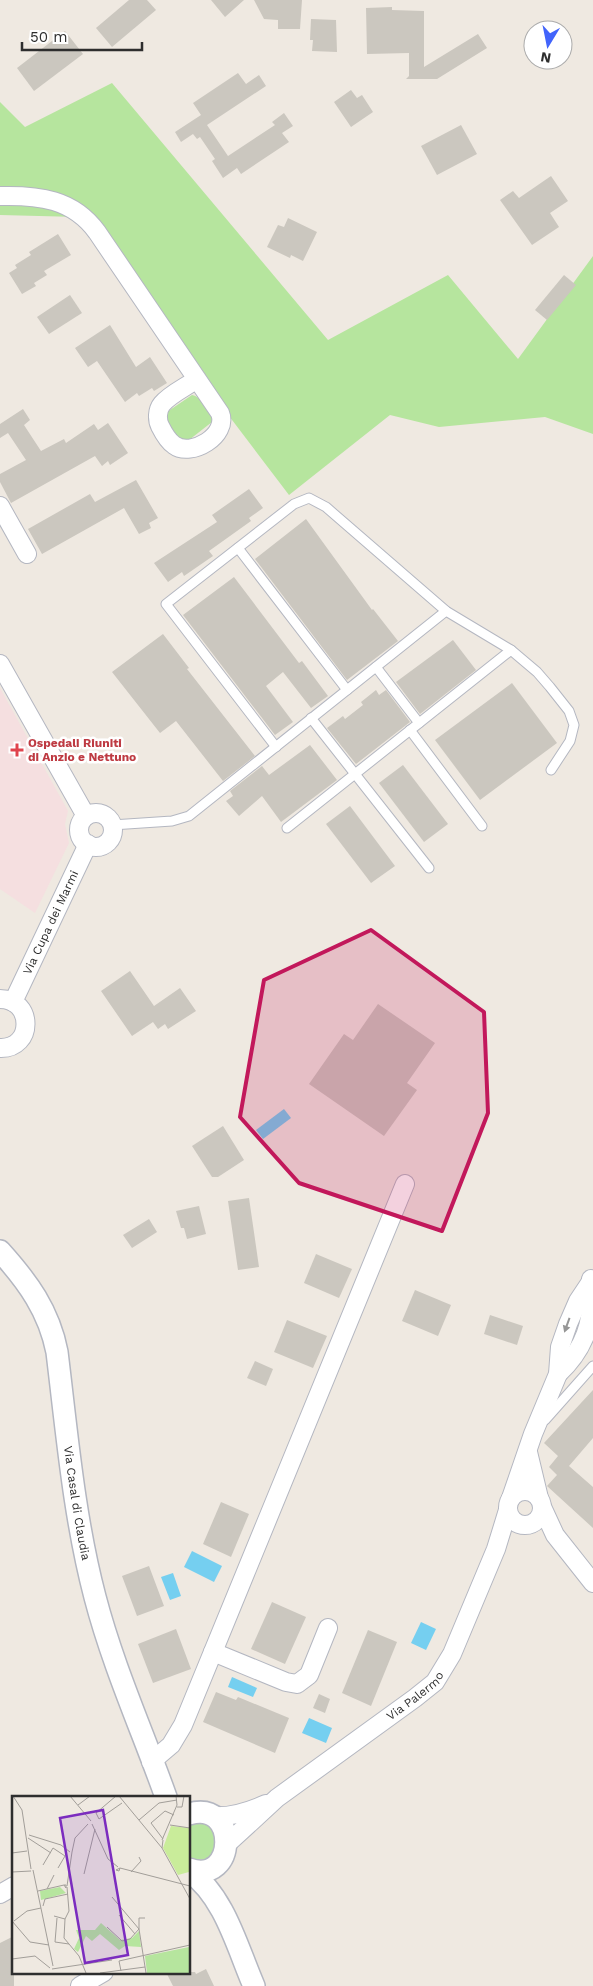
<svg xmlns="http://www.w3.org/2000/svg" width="593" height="1986" font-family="'Work Sans',sans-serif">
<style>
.medical{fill:#f5dfe0}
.green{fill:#b6e59e}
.water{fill:#75cff0}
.building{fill:#cbc7bf}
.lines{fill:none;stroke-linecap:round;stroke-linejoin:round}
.service-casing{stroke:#b4b7c1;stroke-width:11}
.minor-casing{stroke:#b4b7c1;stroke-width:20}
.tertiary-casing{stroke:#b4b7c1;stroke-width:24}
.service{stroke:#fff;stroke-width:9}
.minor{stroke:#fff;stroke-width:18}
.tertiary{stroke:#fff;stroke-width:21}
.oneway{fill:#969696}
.marked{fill:#c2185b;fill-opacity:0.2;stroke:#c2185b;stroke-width:4;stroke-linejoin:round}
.health-dot{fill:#e0444e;stroke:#fff;stroke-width:2}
.labels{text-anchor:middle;stroke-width:5;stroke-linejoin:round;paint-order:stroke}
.health-label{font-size:12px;font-weight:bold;fill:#be3a42;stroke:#fff;text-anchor:start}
.street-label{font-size:12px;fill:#2e2e2e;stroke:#fff}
.inset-road{fill:none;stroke:#a29e99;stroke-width:1}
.view{fill:#7b2cbf;fill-opacity:0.15;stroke:#7b2cbf;stroke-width:2.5}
.inset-edge{fill:none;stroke:#2e2e2e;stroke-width:2.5}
</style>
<rect width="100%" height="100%" fill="#efe9e1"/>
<path class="medical" d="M0,688L68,811L65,824L69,843L35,913L0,889Z"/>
<g class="green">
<path d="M112,83L328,340L448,275L518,359L593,256V434L545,417L439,427L390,415L289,495L78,217L0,215V102L25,127Z"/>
<path d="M192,395C202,397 213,412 212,422L189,440H179L165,420L167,412Z"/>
<path d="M200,1822L212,1828L217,1844C212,1860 204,1861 189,1859V1825Z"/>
</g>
<g class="water">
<path d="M284,1109L291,1118L263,1139L256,1130Z"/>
<path d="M192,1551L222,1566L214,1582L184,1567Z"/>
<path d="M173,1573L181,1596L170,1600L161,1577Z"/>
<path d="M421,1622L436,1629L426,1650L411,1643Z"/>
<path d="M232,1677L257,1688L253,1697L228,1687Z"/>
<path d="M309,1718L332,1728L326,1743L302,1733Z"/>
</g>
<g class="building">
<path d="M129,0H147L156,10L112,47L96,28Z"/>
<path d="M211,0H244L225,17Z"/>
<path d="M254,0H302L300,29H278V20L264,19Z"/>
<path d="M392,7V10L424,11V67L478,34L487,48L437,79H406L409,76V53L367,54L366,8Z"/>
<path d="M311,19L336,20L337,52L312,51L313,40H310Z"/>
<path d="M65,31L83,54L34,91L17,68Z"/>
<path d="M238,73L246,84L259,75L266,86L207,125L228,156L275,125L272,122L284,113L293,126L282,133L289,142L241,174L237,168L223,178L212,161L215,159L200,137L197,139L193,134L181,142L175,132L201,115L193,103Z"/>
<path d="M351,90L357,98L362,95L373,112L351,127L334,102Z"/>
<path d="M461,125L477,154L437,175L421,146Z"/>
<path d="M551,176L568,201L550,213L559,227L532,245L500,200L513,191L519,198Z"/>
<path d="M288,218L317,232L303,261L291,255L290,258L267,247L278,225L284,227Z"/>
<path d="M58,234L71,255L44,271L47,275L34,283L36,286L22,294L9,273L17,268L15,265L31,255L29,252Z"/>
<path d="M564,275L576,285L547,320L535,310Z"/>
<path d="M70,295L82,313L49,334L37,317Z"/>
<path d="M110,325L136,367L150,357L167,383L154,391L152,388L139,396L137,393L125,402L97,361L88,367L75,348Z"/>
<path d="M23,409L30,420L24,425L41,451L64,439L66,443L94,424L98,430L108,423L128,453L110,465L108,461L102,466L95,456L11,503L0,482V474L26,460L8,433L0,438V424Z"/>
<path d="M136,480L158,518L149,523L151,528L139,534L124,508L42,554L28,529L90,494L95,502Z"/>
<path d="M249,489L263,508L249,518L251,521L209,551L213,556L184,576L182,572L168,582L154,563L217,522L212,515Z"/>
<path d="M306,519L372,610L373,609L398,641L347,680L255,559Z"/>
<path d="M234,577L299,663L302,661L328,696L311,708L283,672L266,686L293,722L275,735L183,615Z"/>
<path d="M163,634L189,668L187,669L255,756L223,781L176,721L160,733L112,672Z"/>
<path d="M453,640L476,670L420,714L396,682Z"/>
<path d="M512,683L557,743L480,800L435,740Z"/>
<path d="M376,690L379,695L386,690L410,722L356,764L327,728L343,716L345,719L363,705L361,702Z"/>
<path d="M310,745L337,780L281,822L262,796L239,816L226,801L233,796L230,791L262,766L269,775Z"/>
<path d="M403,765L448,824L424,842L379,783Z"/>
<path d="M350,806L395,866L371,883L326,824Z"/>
<path d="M130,971L154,1006L180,988L196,1011L168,1029L165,1024L158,1029L153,1022L132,1036L101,991Z"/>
<path d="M378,1004L435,1043L407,1083L417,1090L384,1136L309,1084L344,1034L353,1040Z"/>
<path d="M223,1126L244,1160L218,1177H212L192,1146Z"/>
<path d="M249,1198L259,1267L238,1270L228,1201Z"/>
<path d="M199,1206L206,1234L187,1239L184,1228H181L176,1211Z"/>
<path d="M149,1219L157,1232L132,1248L123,1235Z"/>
<path d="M316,1254L352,1269L339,1298L304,1283Z"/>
<path d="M415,1290L451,1305L438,1336L402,1321Z"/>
<path d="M490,1315L523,1326L517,1345L484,1334Z"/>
<path d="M287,1320L327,1336L313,1368L274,1352Z"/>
<path d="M255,1361L273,1369L266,1386L247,1378Z"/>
<path d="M593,1390V1438L569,1466L593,1487V1528L547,1486L557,1475L549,1467L558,1456L544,1443Z"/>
<path d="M221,1502L249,1514L231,1557L203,1544Z"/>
<path d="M149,1566L164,1606L137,1616L122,1576Z"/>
<path d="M272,1602L306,1617L285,1664L251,1649Z"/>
<path d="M176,1629L191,1669L153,1683L138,1644Z"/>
<path d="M368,1630L397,1642L371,1706L342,1693Z"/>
<path d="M216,1692L236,1700L238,1697L289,1718L275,1753L203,1722Z"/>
<path d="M319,1694L330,1699L325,1713L313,1708Z"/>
<path d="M14,1936V1986H0V1943Z"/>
<path d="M206,1969L214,1986H173L166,1972H195L196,1974Z"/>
</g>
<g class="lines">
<g class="service-casing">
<g id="service">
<path d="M238,548L347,690"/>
<path d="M376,667L419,723"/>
<path d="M311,718L429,868"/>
<path d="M410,730L482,826"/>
<path d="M276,747L166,604L294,504L309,498L326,507L446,611L511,650L537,672L550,687L569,711L574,725L570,741L551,770"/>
<path d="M112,825L172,821L189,816L446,611"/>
<path d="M287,828L511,650"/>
<path d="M545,1420L593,1366"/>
</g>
</g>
<g class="minor-casing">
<g id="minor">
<path d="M0,196C39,195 73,199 97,232L220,413C229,435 191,458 174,445C168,441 163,432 160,426C157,420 157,410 162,404C170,394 186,387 197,379"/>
<path d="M0,506L27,554"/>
<path d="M0,664L86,816"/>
<circle cx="96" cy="830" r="17"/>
<path d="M0,999C34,999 34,1049 0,1048"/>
<path id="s1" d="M13,1002L88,844"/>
<path d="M558,1374C577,1356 590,1333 591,1307C592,1298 589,1288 591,1279"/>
<path d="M528,1452L539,1498"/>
<circle cx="525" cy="1508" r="17"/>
<path d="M511,1498L533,1434L558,1374L560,1347L568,1324L578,1301L590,1283"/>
<path d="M543,1509L555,1535L593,1583"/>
<path d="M213,1652L286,1682L297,1684L309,1675L328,1628"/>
<path d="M151,1762L171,1745L183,1725L405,1184"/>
<path d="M211,1816C230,1818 248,1812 266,1804"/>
<path id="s2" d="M227,1844L277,1798L415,1698L435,1682L452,1654L496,1549L508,1510"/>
<path d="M0,1894L14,1886"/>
<path d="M80,1986L104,1972"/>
</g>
</g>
<g class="tertiary-casing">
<g id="tertiary">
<path id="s3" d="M0,1251C28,1282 49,1311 57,1352C67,1434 74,1517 95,1597C113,1666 142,1730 166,1797"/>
<path d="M189,1814C239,1799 237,1886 189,1869"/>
<path d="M189,1871C225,1897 237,1947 254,1986"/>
</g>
</g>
<use href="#service" class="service"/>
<use href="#minor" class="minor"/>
<use href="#tertiary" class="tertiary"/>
</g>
<defs><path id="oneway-solid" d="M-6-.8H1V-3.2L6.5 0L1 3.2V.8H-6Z" transform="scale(1.25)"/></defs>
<use class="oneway" href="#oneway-solid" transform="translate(567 1325) rotate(110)"/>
<path class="marked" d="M371,930L484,1012L488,1113L442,1231L299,1183L240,1117L264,980Z"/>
<path class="health-dot" d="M14.5 742.5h5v5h5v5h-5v5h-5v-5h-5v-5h5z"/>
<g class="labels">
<g class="health-label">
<text x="28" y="747">Ospedali Riuniti<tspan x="28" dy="14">di Anzio e Nettuno</tspan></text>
</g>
<g class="street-label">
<text dy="4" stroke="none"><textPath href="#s1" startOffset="88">Via Cupa dei Marmi</textPath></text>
<text dy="4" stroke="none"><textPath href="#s3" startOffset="270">Via Casal di Claudia</textPath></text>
<text dy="4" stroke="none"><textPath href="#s2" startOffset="240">Via Palermo</textPath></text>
</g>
</g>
<g transform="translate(12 1796)">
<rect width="178" height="178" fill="#efe9e1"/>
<path d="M48,91L54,97L29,104L28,95ZM89,127L108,144L120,142L127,135L129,151L113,150L107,154L88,138L80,145L74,140L66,156L62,153L67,142L64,134H83ZM177,151V177H135L133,160Z" fill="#b6e59e"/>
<path d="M159,30L177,32V76L166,79L151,52Z" fill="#c9ec9a"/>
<path class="inset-road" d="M1,0L10,14L19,73M58,0L79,25M104,0L84,17L87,23L110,7M107,0L150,52M66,9L78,0M165,11H170L172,0M127,24L147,7L165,4M80,28L96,63L106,71M158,29L178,32M17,39L49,49L58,56M16,42L39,57M151,43L139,27L153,15L162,19M150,44L165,9L164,0M151,44L150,52L178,103M60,56L63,42L76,28M0,57L15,55M31,69L41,52L53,60L46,72M108,72L104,74L107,75L108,72L178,90M21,74L41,170M0,76L19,75M119,76L129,65L127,61M72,78L83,33M55,90L60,56M35,93L42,79M26,95L52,89L54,92V89H52M31,110L33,103L56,98M107,119L123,138M42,120L53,123L52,142L67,160L74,177M45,122L43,146L57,148M133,122H127V133L134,177M53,123L57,115L55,91M0,125L18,146L37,149M2,125L15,115L29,112M95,131L110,145L118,143L127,133L100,101M0,163L23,160L38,172M40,173L100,164M109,175L107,165L178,149M88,177L133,171"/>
<path class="view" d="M91,14L116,159L73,167L48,22Z"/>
<rect width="178" height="178" class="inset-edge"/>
</g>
<g transform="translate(548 45) rotate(190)"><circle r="24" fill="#ffffff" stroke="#ababab"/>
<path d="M0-4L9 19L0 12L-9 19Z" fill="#4264fb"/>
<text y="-8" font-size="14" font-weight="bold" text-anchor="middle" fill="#2e2e2e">N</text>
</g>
<path d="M22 42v8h120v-8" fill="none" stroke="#2e2e2e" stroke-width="2.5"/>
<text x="30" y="42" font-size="15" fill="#2e2e2e" stroke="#ffffff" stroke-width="4" paint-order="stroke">50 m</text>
</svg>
